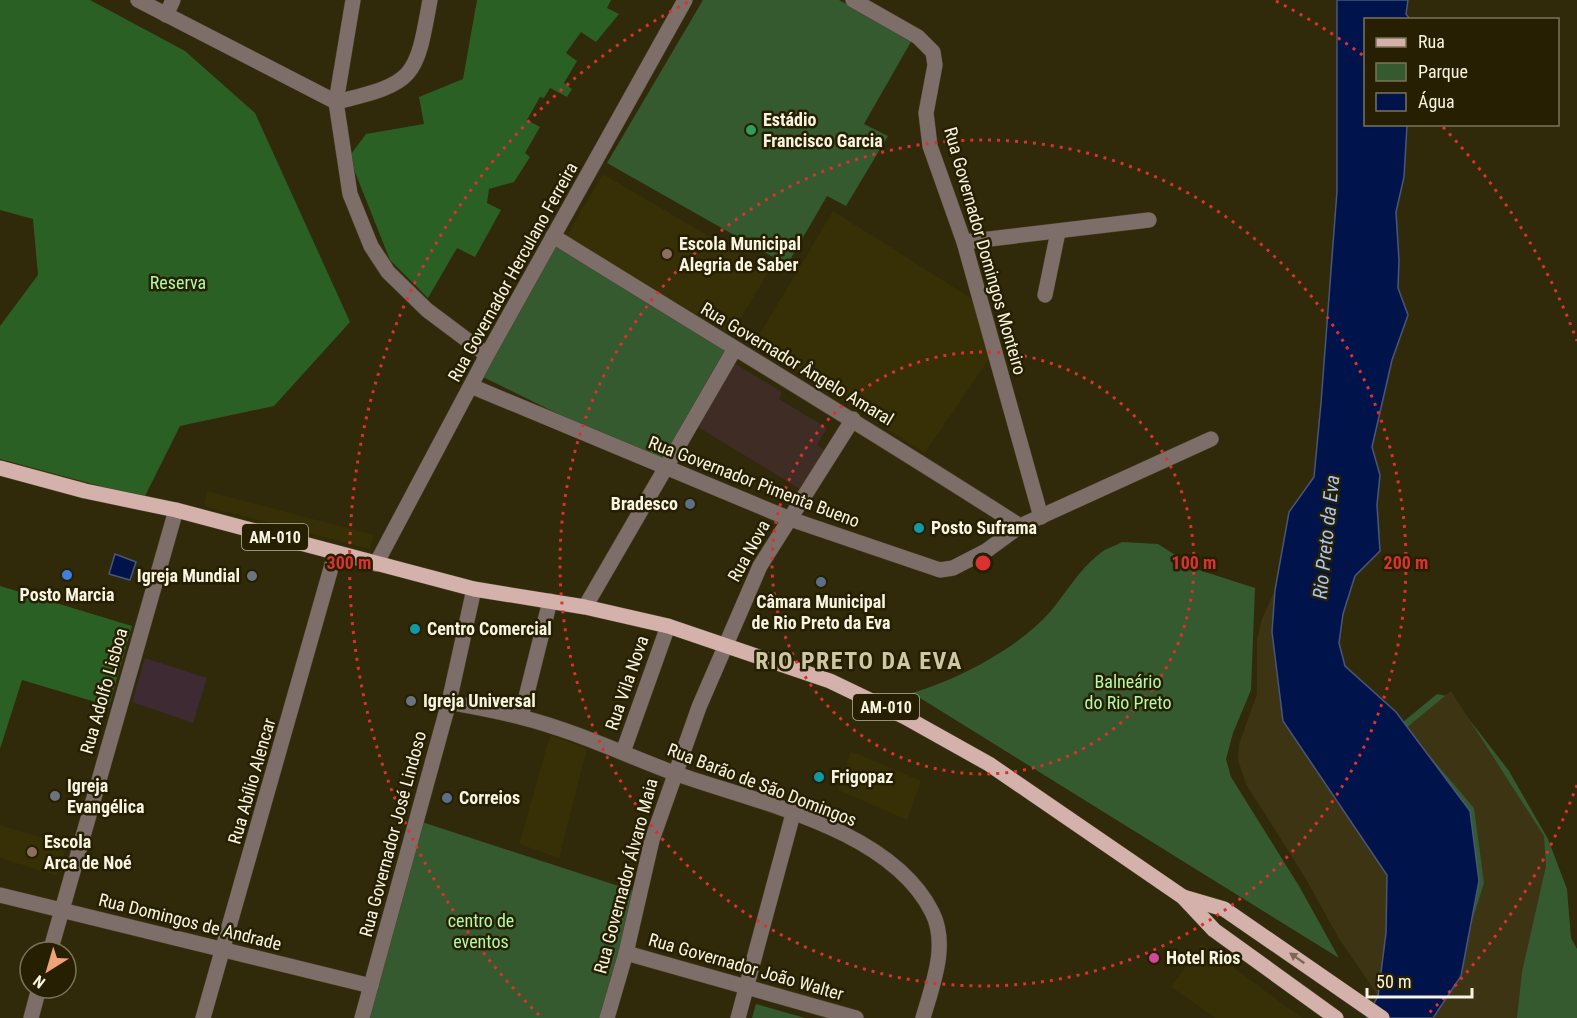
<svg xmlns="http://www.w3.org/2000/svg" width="1577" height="1018" font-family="'Roboto Condensed',sans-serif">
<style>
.built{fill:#372f05}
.industrial{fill:#3d2a33}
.medical{fill:#3e2c25}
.green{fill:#355a30}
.forest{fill:#2b6025}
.sand{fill:#3d3414}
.water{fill:#00134b;stroke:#4a5678;stroke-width:1.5}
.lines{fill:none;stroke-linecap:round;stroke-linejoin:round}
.street-casing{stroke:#4c4528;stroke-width:16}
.primary-casing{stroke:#4c4528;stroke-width:16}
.street{stroke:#7e6e6a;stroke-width:15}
.primary{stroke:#d4b2ab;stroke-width:15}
.oneway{fill:#7d6856}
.ring{fill:none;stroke:#d83231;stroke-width:3;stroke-dasharray:3 6}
.leisure-dot{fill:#2e9e5b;stroke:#261f01;stroke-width:2}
.education-dot{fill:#8d6e63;stroke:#261f01;stroke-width:2}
.service-dot{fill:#5c6f8a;stroke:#261f01;stroke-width:2}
.culture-dot{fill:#0f9aa8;stroke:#261f01;stroke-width:2}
.shop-dot{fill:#3f7fe0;stroke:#261f01;stroke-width:2}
.worship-dot{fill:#6b7280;stroke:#261f01;stroke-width:2}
.hotel-dot{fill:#d1479c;stroke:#261f01;stroke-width:2}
.labels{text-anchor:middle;stroke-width:5;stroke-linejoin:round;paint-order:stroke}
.shield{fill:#261f01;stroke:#b9b49e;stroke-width:1.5}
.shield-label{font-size:16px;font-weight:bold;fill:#f8f4e2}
.poi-label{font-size:18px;font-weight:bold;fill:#f8f4e2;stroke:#261f01;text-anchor:start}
.street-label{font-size:18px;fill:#f8f4e2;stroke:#261f01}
.park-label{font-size:18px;fill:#b0fba5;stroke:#261f01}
.water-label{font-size:20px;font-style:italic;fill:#a8c5fa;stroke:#261f01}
.district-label{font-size:24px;font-weight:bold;letter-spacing:1.5px;fill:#cfc7a4;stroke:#261f01}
.centre{fill:#d83231;stroke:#261f01;stroke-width:3}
.ring-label{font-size:18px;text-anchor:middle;font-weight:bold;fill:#d83231;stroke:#261f01;stroke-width:5;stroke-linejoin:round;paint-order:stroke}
</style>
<rect width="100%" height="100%" fill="#30290a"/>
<g class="built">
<path d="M603,174L769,271L731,335L566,237Z"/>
<path d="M833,211L976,301L991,356L925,453L753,345Z"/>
<path d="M207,491L374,535L370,549L204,506Z"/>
<path d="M550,735L587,749L559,858L519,844Z"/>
<path d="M851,751L921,781L907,820L838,790Z"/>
<path d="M0,825L67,845L57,876L0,858Z"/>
<path d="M1202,944L1302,1018H1215L1171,987Z"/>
</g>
<path class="industrial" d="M145,658L207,678L193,723L132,702Z"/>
<path class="medical" d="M734,363L782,392L779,399L827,428L817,445L827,452L803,491L696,426Z"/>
<g class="green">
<path d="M703,0H839L912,40L864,124L888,136L846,206L827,196L787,265L607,163Z"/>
<path d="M554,245L727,347L659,464L481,376Z"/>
<path d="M1122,542L1158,544L1199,570L1255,588L1251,690L1233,733L1226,759L1231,777L1299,886L1339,958L912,693C958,680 1018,648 1050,612C1066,593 1079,570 1098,555C1104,549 1115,546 1122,542Z"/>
<path d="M1437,694L1452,697L1509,771L1548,839L1567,889L1571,938L1577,949V1018H1434L1463,976L1479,881L1470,811L1403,722Z"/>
<path d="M422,822L640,893L604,1018H367Z"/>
<path d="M756,1004L805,1018H752Z"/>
</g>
<g class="forest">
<path d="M0,0H90L185,51L255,113L350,322L274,406L180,426L144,498L0,459V326L38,275L33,219L0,210Z"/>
<path d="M477,0H611L607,8L619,14L596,42L581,32L566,53L577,61L564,83L572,89L567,97L550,88L544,98L540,97L527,120L540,127L525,153L530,157L514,182L489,189L487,203L501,210L475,257L457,248L428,298L390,260L349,157L366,134L424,124L419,97L463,79Z"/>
<path d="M0,586L132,626L109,706L22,680L0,749Z"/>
</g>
<g class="sand">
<path d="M1275,590L1272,632L1283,721L1387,875L1386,933L1378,996L1338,937L1306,879L1246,784L1238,760L1239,744L1257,694V639L1262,619Z"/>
<path d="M1451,691L1544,836L1546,866L1522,972L1517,1018H1434L1456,973L1484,883L1474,808L1406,728Z"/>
</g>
<g class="water">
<path d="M1337,0H1408L1406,14L1410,19L1366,20V124L1407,125L1404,177L1396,212L1399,260L1398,288L1408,315L1392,360L1372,447L1380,475L1377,505L1380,551L1355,576L1343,614L1339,643L1345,666L1396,712L1470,811L1479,881L1461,976L1433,1018H1366L1378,996L1386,933L1387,875L1283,721L1272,632L1275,590L1289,512L1314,477L1321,403L1337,191Z"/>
<path d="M115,554L136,562L130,580L109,574Z"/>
</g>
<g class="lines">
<g class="street-casing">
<g id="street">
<path d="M138,0L336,102C415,83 416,79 430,0"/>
<path d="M353,0L336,102L350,194L371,246L388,272L427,310L487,355"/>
<path d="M853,0L918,37L933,52L935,65L926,113L930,146L964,242L1041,517"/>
<path d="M166,15L173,0"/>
<path d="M553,236C709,333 866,427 1020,526"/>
<path d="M964,242L1149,220"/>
<path d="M1045,295L1058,232"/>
<path d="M471,386L790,519L940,570L953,568L986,551L1020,526L1211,439"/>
<path d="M376,564L487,355L685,0"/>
<path d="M585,607L734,350"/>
<path d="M449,702C473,707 497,711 520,717C573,730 623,754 674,773C755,802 890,828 932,912C949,945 932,986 923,1018"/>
<path d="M521,717L550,601"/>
<path d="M623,752L668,626"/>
<path d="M0,895L371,986"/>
<path d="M50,952L176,510"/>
<path d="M626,953L856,1018"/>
<path d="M31,1018L39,988"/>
<path d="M203,1018L335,554"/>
<path d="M362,1018L449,702L474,589"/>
<path d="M607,1018L626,953L652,840L699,707L760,566L853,419"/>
<path d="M738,1018L793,814"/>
</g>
</g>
<g class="primary-casing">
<g id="primary">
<path d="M0,468L85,491L176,510L474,589L585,607L668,626L830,681L905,717L989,764L1183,897L1214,930L1336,1018"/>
<path d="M1183,897L1224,909L1382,1018"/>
</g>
</g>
<use href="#street" class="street"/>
<use href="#primary" class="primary"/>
</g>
<defs><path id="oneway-solid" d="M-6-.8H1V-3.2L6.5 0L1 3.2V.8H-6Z" transform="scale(1.5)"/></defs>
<use class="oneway" href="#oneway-solid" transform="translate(1297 958) rotate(-145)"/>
<g class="ring">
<circle cx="983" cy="563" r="211"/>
<circle cx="983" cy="563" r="423"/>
<path d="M1577 785A634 634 0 0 1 1427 1015M539 1015A634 634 0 0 1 690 1M1276 1A634 634 0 0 1 1365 57M1443 127A634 634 0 0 1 1577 341"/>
</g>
<circle class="leisure-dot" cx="751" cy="130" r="6"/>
<g class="education-dot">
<circle cx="667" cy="254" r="6"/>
<circle cx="32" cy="852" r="6"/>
</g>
<g class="service-dot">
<circle cx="690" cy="504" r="6"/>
<circle cx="821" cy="582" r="6"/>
<circle cx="447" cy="798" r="6"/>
</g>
<g class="culture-dot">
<circle cx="919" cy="528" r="6"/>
<circle cx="415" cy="629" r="6"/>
<circle cx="819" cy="777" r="6"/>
</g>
<circle class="shop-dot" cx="67" cy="575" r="6"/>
<g class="worship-dot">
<circle cx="252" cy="576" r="6"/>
<circle cx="411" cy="701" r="6"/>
<circle cx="55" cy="796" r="6"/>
</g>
<circle class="hotel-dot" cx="1154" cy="958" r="6"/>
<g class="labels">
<g class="shield">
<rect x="242" y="524" width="66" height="26" rx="4.5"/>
<rect x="853" y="694" width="66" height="26" rx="4.5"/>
</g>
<g class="shield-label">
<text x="275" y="543">AM-010</text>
<text x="886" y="713">AM-010</text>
</g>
<g class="poi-label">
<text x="763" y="126">Estádio<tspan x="763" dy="21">Francisco Garcia</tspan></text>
<text x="679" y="250">Escola Municipal<tspan x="679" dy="21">Alegria de Saber</tspan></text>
<text x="678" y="510" text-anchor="end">Bradesco</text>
<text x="931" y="534">Posto Suframa</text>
<text x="240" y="582" text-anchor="end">Igreja Mundial</text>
<text x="67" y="601" text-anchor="middle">Posto Marcia</text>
<text x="821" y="608" text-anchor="middle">Câmara Municipal<tspan x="821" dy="21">de Rio Preto da Eva</tspan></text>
<text x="427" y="635">Centro Comercial</text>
<text x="423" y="707">Igreja Universal</text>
<text x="831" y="783">Frigopaz</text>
<text x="67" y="792">Igreja<tspan x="67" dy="21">Evangélica</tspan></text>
<text x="459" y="804">Correios</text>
<text x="44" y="848">Escola<tspan x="44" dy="21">Arca de Noé</tspan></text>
<text x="1166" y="964">Hotel Rios</text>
</g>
<g class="street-label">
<text transform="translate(985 251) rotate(74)" y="6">Rua Governador Domingos Monteiro</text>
<text transform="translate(513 272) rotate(-61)" y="6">Rua Governador Herculano Ferreira</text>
<text transform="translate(797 364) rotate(31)" y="6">Rua Governador Ângelo Amaral</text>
<text transform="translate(754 482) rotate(21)" y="6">Rua Governador Pimenta Bueno</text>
<text transform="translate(749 551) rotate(-61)" y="6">Rua Nova</text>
<text transform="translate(627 683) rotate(-71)" y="6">Rua Vila Nova</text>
<text transform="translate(104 691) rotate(-74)" y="6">Rua Adolfo Lisboa</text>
<text transform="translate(252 781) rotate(-74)" y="6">Rua Abílio Alencar</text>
<text transform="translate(762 785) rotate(21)" y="6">Rua Barão de São Domingos</text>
<text transform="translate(393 834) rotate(-75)" y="6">Rua Governador José Lindoso</text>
<text transform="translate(626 876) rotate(-75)" y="6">Rua Governador Álvaro Maia</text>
<text transform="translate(190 922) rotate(14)" y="6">Rua Domingos de Andrade</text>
<text transform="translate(746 967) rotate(16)" y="6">Rua Governador João Walter</text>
</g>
<g class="park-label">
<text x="178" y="289">Reserva</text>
<text x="1128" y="688">Balneário<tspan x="1128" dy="21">do Rio Preto</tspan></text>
<text x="481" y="927">centro de<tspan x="481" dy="21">eventos</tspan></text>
</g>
<g class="water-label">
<text transform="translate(1326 537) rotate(-84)" y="7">Rio Preto da Eva</text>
</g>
<g class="district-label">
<text x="859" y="669">RIO PRETO DA EVA</text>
</g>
</g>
<circle cx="983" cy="563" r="9" class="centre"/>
<g class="ring-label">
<text x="1194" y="569">100 m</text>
<text x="1406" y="569">200 m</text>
<text x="349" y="569">300 m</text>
</g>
<rect x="1364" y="18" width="195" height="108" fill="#261f01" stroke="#7a745b" stroke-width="1.5"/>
<rect x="1376" y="38" width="30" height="9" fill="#d4b2ab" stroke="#7a745b" stroke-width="1.5"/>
<text x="1418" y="48" font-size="18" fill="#f8f4e2">Rua</text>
<rect x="1376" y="63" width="30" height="18" fill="#355a30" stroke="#7a745b" stroke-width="1.5"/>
<text x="1418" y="78" font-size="18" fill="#f8f4e2">Parque</text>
<rect x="1376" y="93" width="30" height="18" fill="#00134b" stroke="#7a745b" stroke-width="1.5"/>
<text x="1418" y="108" font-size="18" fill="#f8f4e2">Água</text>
<g transform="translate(48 970) rotate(217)"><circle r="28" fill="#261f01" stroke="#7a745b" stroke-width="1.5"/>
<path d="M0-4.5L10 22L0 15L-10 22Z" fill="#efa377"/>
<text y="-9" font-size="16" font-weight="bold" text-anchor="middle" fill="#f8f4e2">N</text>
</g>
<path d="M1367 988v9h105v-9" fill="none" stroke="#f8f4e2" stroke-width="3"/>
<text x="1376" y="988" font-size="18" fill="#f8f4e2" stroke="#261f01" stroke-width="4.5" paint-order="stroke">50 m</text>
</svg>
